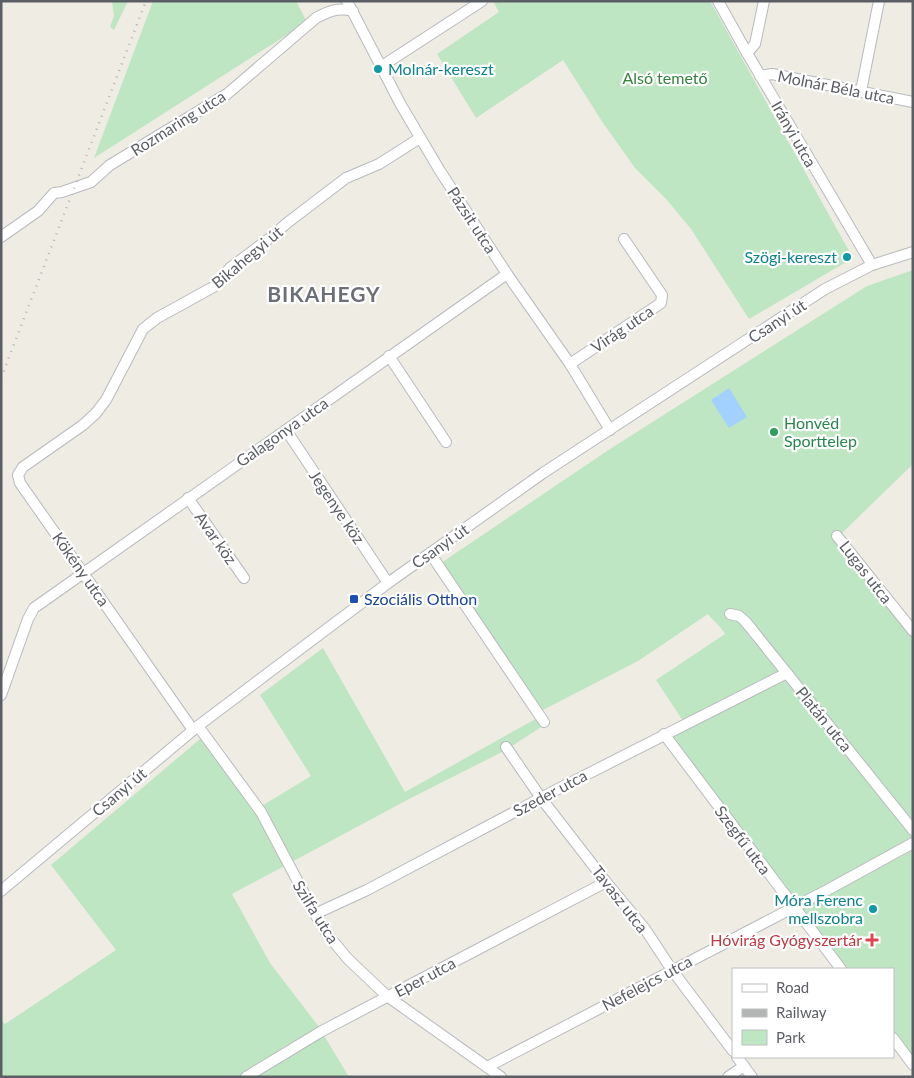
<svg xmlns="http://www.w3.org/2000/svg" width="914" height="1078" font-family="Lato,sans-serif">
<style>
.green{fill:#bfe6c2}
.water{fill:#a2d0ff}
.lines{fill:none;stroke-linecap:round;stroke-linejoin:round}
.minor-casing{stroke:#b8babf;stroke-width:12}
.minor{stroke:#fff;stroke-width:10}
.rail{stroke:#b4b5b5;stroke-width:2.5;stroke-dasharray:1 6;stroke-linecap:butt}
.culture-dot{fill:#0f9aa8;stroke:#fff;stroke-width:2}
.leisure-dot{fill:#2e9e5b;stroke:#fff;stroke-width:2}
.transit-dot{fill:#1a4fb4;stroke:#fff;stroke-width:2}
.health-dot{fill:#e0444e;stroke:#fff;stroke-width:2}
.labels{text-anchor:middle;stroke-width:4.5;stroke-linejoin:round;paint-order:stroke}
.culture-label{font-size:16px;fill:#0d838f;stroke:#fff;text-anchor:end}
.park-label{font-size:16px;fill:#33833d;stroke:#fff}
.street-label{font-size:16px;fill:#5b5e64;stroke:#fff}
.leisure-label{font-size:16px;fill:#27864d;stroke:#fff;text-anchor:start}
.transit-label{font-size:16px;fill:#164399;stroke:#fff;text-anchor:start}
.health-label{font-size:16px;fill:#be3a42;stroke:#fff;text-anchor:end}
.district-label{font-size:21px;font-weight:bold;letter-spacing:1px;fill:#6c7076;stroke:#fff}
</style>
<rect width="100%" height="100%" fill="#eeece3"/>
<g class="green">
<path d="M112,1H128L114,30L110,27L114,16Z"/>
<path d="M153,1H296L307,22L94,158Z"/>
<path d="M493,1H710L853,258L749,319L691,229L667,200L635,168L603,123L563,60L476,118L437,54L499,12Z"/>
<path d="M913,270V464L838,537L913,632V1064L893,1038V969H841L664,734L685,724L656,680L725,634C721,626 713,621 708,614L638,661L539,712L438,565L610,449L867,286Z"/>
<path d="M323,648L405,792L539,717L546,724L504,751L409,799L232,894L270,963L319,1027L349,1077H1V1020L5,1024L116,950L51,865L206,734L260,807L311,776L260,695Z"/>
</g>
<path class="water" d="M729,388L747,417L729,428L711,400Z"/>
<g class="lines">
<g class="minor-casing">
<g id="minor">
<path d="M347,1L401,105L440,171L507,274L570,364L610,430"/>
<path d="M718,1L747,53L872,265"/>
<path d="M747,53L755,44L764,1"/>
<path d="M382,66L482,1"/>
<path d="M760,76L772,74L913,102"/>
<path d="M861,91L879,1"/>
<path d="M1,237L38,211L54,193L62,192L91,182L110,165L227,94L316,18C329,11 338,7 353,11"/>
<path d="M389,356L446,442"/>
<path d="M570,364L661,303L662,295L624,239"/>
<path d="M286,430L388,583"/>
<path d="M188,498L244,578"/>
<path d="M837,536L913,631"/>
<path d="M430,553L544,722"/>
<path d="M730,614L739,616L745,621L913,830"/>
<path d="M1,695L28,619L34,608L507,274"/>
<path d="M198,726L261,812L315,914L327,934L348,959L387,996L501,1077"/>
<path d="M193,730L20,483L18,475L23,467L83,425L96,413L106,400L143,329L157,318L215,286L230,268L270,238L287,223L346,178L379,164L420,138"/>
<path d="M664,734L841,969"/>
<path d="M506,747L541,798L606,882L645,929L672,970L733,1051"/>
<path d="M1,891L198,726L388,583L543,473L825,289L872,265L913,252"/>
<path d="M315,914L367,890L558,789L787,673"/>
<path d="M893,1038L913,1065"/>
<path d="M737,1057L752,1077"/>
<path d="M487,1067L831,888L913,843"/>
<path d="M246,1077L322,1031L606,882"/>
<path d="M728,1077L744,1066"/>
</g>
</g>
<use href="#minor" class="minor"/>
<path class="rail" d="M1,378L146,1"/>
</g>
<g class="culture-dot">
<circle cx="378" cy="69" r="5"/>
<circle cx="847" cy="257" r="5"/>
<circle cx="873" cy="909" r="5"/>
</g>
<circle class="leisure-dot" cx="774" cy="432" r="5"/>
<rect class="transit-dot" x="349" y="594" width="10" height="10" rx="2.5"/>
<path class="health-dot" d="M869.5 932.5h5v5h5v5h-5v5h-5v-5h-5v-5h5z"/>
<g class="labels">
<g class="culture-label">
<text x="388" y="75" text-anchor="start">Molnár-kereszt</text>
<text x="837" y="263">Szögi-kereszt</text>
<text x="863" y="906">Móra Ferenc<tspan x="863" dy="18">mellszobra</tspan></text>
</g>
<g class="park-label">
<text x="665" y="84">Alsó temető</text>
</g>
<g class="street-label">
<text transform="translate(836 87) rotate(11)" y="6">Molnár Béla utca</text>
<text transform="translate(178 123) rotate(-32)" y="6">Rozmaring utca</text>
<text transform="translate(794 134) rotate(60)" y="6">Irányi utca</text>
<text transform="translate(472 220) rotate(57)" y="6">Pázsit utca</text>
<text transform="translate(247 257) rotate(-40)" y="6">Bikahegyi út</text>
<text transform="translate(777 321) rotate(-33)" y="6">Csanyi út</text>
<text transform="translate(622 329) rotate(-34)" y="6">Virág utca</text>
<text transform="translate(282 432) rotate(-35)" y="6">Galagonya utca</text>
<text transform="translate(337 507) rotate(56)" y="6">Jegenye köz</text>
<text transform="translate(216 538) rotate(55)" y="6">Avar köz</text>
<text transform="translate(440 546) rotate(-35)" y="6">Csanyi út</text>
<text transform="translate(81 569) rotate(55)" y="6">Kökény utca</text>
<text transform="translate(866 572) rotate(52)" y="6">Lugas utca</text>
<text transform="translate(824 719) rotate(51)" y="6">Platán utca</text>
<text transform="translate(119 792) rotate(-40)" y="6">Csanyi út</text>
<text transform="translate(550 793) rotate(-28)" y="6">Szeder utca</text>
<text transform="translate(743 840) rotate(53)" y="6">Szegfű utca</text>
<text transform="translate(620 899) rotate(52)" y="6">Tavasz utca</text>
<text transform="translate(316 912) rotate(58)" y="6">Szilfa utca</text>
<text transform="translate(425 977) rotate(-28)" y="6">Eper utca</text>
<text transform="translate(647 983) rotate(-28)" y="6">Nefelejcs utca</text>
</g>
<g class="leisure-label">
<text x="784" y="429">Honvéd<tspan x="784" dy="18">Sporttelep</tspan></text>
</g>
<g class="transit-label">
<text x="364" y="605">Szociális Otthon</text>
</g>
<g class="health-label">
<text x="862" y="946">Hóvirág Gyógyszertár</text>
</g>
<g class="district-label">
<text x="324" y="302">BIKAHEGY</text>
</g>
</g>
<rect width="914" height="1078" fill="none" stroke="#5b5e64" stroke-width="5"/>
<rect x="732" y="968" width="162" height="90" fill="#ffffff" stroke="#bdbfc1"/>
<rect x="742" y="984" width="25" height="8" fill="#ffffff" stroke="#bdbfc1"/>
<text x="776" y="993" font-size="15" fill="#5b5e64">Road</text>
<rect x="742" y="1009" width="25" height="8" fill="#b4b5b5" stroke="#bdbfc1"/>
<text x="776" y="1018" font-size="15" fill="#5b5e64">Railway</text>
<rect x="742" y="1030" width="25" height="15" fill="#bfe6c2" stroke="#bdbfc1"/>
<text x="776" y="1043" font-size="15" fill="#5b5e64">Park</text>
</svg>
